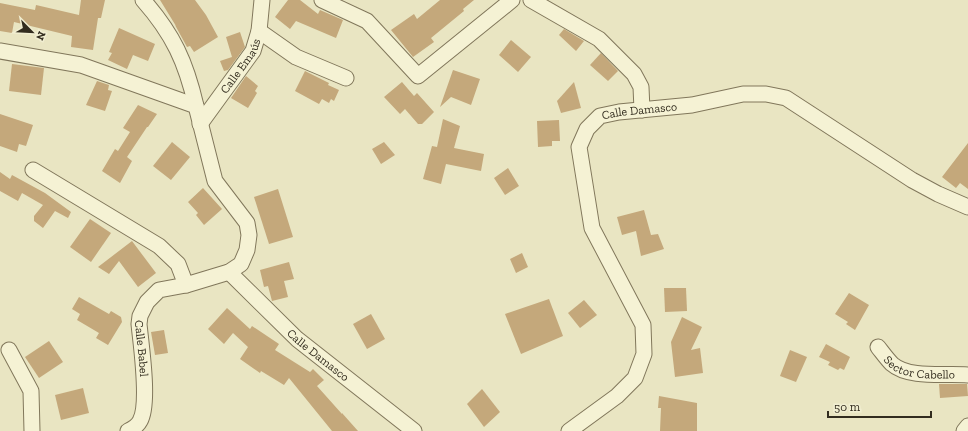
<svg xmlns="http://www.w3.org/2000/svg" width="968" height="431" font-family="'Zilla Slab',serif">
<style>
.building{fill:#c4a87b}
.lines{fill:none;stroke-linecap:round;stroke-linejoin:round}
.street-casing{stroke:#81775b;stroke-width:17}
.street{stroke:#f5f2d4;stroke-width:15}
.labels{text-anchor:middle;stroke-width:3;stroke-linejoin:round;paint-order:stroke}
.street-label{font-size:12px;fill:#322c1e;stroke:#f1eed1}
</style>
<rect width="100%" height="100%" fill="#e9e5c2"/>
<g class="building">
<path d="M81,0H105L101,18H98L93,50L71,47L72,36L14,22L12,33L0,31V3L35,10L36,5L79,15Z"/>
<path d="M160,0H195L206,15L218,37L194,52L190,46L187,47L175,25L176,26Z"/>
<path d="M288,0H300L318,14L320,10L343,20L336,38L296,21L290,29L275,17Z"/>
<path d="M440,0H474L463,9L464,11L431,38L434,42L413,57L391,30L414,14L417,19Z"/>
<path d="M119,28L155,44L148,61L133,55L127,69L108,60L112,53L109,52Z"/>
<path d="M564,29L584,41L576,51L559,35Z"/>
<path d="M240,32L245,47L228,70L224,71L220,61L232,57L226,37Z"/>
<path d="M511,40L531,57L518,72L499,55Z"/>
<path d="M601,53L618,71L608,81L590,65Z"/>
<path d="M12,64L44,68L41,95L9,91Z"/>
<path d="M453,70L480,79L471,105L451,97L440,107Z"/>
<path d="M305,71L329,83L328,85L339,90L334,101L331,99L329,103L322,99L319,104L295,91Z"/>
<path d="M246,76L258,86L255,91L257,93L248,108L231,98Z"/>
<path d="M97,81L109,85L108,90L112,91L105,111L86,105Z"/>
<path d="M402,82L414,96L417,93L434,112L422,124H418L405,109L400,114L384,97Z"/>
<path d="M574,82L581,108L561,113L557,101Z"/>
<path d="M138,105L157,114L148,127H147L127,157L132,161L120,183L102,171L115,149L118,151L130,132L123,128Z"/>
<path d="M0,114L33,125L26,146L19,144L17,152L0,146Z"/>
<path d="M443,119L460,126L454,148L484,154L481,171L446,164L441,184L423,179L432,146L437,147Z"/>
<path d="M559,120L560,141H552V146L538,147L537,121Z"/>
<path d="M172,142L190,157L171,180L153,166Z"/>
<path d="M384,142L395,155L381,164L372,149Z"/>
<path d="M968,143V189L960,183L956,188L942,177Z"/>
<path d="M508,168L519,186L505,195L494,178Z"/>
<path d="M0,172L10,179L12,175L45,193L71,212L68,218L55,211L43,228L34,221V216L43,205L22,193L18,201L0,191Z"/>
<path d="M203,188L222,209L204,225L196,215L198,213L188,202Z"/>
<path d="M278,189L293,237L269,244L254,197Z"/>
<path d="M644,210L651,235L658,234L664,249L641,256L636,231L622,235L617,217Z"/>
<path d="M90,219L111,233L91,262L70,247Z"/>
<path d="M132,241L156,273L138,287L119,261L109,274L98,267Z"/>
<path d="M522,253L528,267L516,273L510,259Z"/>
<path d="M289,262L294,279L284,281L288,297L272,301L268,286L264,287L260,270Z"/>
<path d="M664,288H686L687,311L665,312Z"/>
<path d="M849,293L869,305L855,330L846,324L848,322L835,314Z"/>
<path d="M79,297L109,314L111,311L121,317L122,322L108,345L96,338L99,333L77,320L80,314L72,309Z"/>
<path d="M549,299L563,336L521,354L505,314Z"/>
<path d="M584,300L597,315L580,328L568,313Z"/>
<path d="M227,308L250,329L252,326L279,344L275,350L310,372L313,369L324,380L317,386L342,414V413L358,431H332L289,378L284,385L261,371L260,373L240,359L248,347L233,333L224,344L208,329Z"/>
<path d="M371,314L385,339L367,349L353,324Z"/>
<path d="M682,317L702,327L691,350L700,348L703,373L675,377L671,342Z"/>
<path d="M164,330L168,353L155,355L151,332Z"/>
<path d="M49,341L63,362L39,378L25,357Z"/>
<path d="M826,344L850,357L844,370L840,368L838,370L828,365L830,362L819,357Z"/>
<path d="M790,350L807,357L796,382L780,376Z"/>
<path d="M939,384H967L968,396L940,398Z"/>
<path d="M83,388L89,413L61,420L55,395Z"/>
<path d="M482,389L500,412L484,427L467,404Z"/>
<path d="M659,396L697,403V431H660L661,408H658Z"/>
</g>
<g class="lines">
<g class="street-casing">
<g id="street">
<path d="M143,0C173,34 186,62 196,106"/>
<path d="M322,0L367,21L418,76L512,0"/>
<path d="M531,0L599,39L634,74L641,87L642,110"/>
<path d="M259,31L296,57L346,78"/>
<path id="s1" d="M0,51L81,65L196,106L215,181L247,223L249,235L247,250L241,264L229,272L186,285L159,290L147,302L140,316L139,324C141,345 150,404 140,421C138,425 132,429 128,431"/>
<path id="s2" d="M200,124L253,51L259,31L262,0"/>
<path d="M33,170L159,246L178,264L186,285"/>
<path id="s3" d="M229,272L297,339L414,431"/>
<path id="s4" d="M878,347C882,352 887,359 892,364C909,379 946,373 968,375"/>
<path d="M9,350L31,391L32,431"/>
<path id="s5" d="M569,431L617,396L635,378L644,354L643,325L592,228L579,147L587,129L600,116L619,112L692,105L743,94H766L786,98L912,180L938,194L968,207"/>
<path d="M964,431L968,426"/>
</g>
</g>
<use href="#street" class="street"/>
</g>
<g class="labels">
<g class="street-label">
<text dy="4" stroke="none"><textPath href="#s2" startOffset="71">Calle Emaús</textPath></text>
<text dy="4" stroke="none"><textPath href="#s5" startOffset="409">Calle Damasco</textPath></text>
<text dy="4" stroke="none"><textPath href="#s1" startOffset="529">Calle Babel</textPath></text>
<text dy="4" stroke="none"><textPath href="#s3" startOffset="122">Calle Damasco</textPath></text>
<text dy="4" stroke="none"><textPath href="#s4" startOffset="50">Sector Cabello</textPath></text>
</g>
</g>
<g transform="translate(32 32) rotate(114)" stroke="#f1eed1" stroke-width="3" paint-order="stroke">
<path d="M0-3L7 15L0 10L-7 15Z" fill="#322c1e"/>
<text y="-6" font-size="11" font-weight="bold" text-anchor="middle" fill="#322c1e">N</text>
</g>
<path d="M828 411v6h103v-6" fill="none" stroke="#322c1e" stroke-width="2"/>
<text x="834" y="411" font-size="12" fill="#322c1e" stroke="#f1eed1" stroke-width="3" paint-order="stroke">50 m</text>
</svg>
